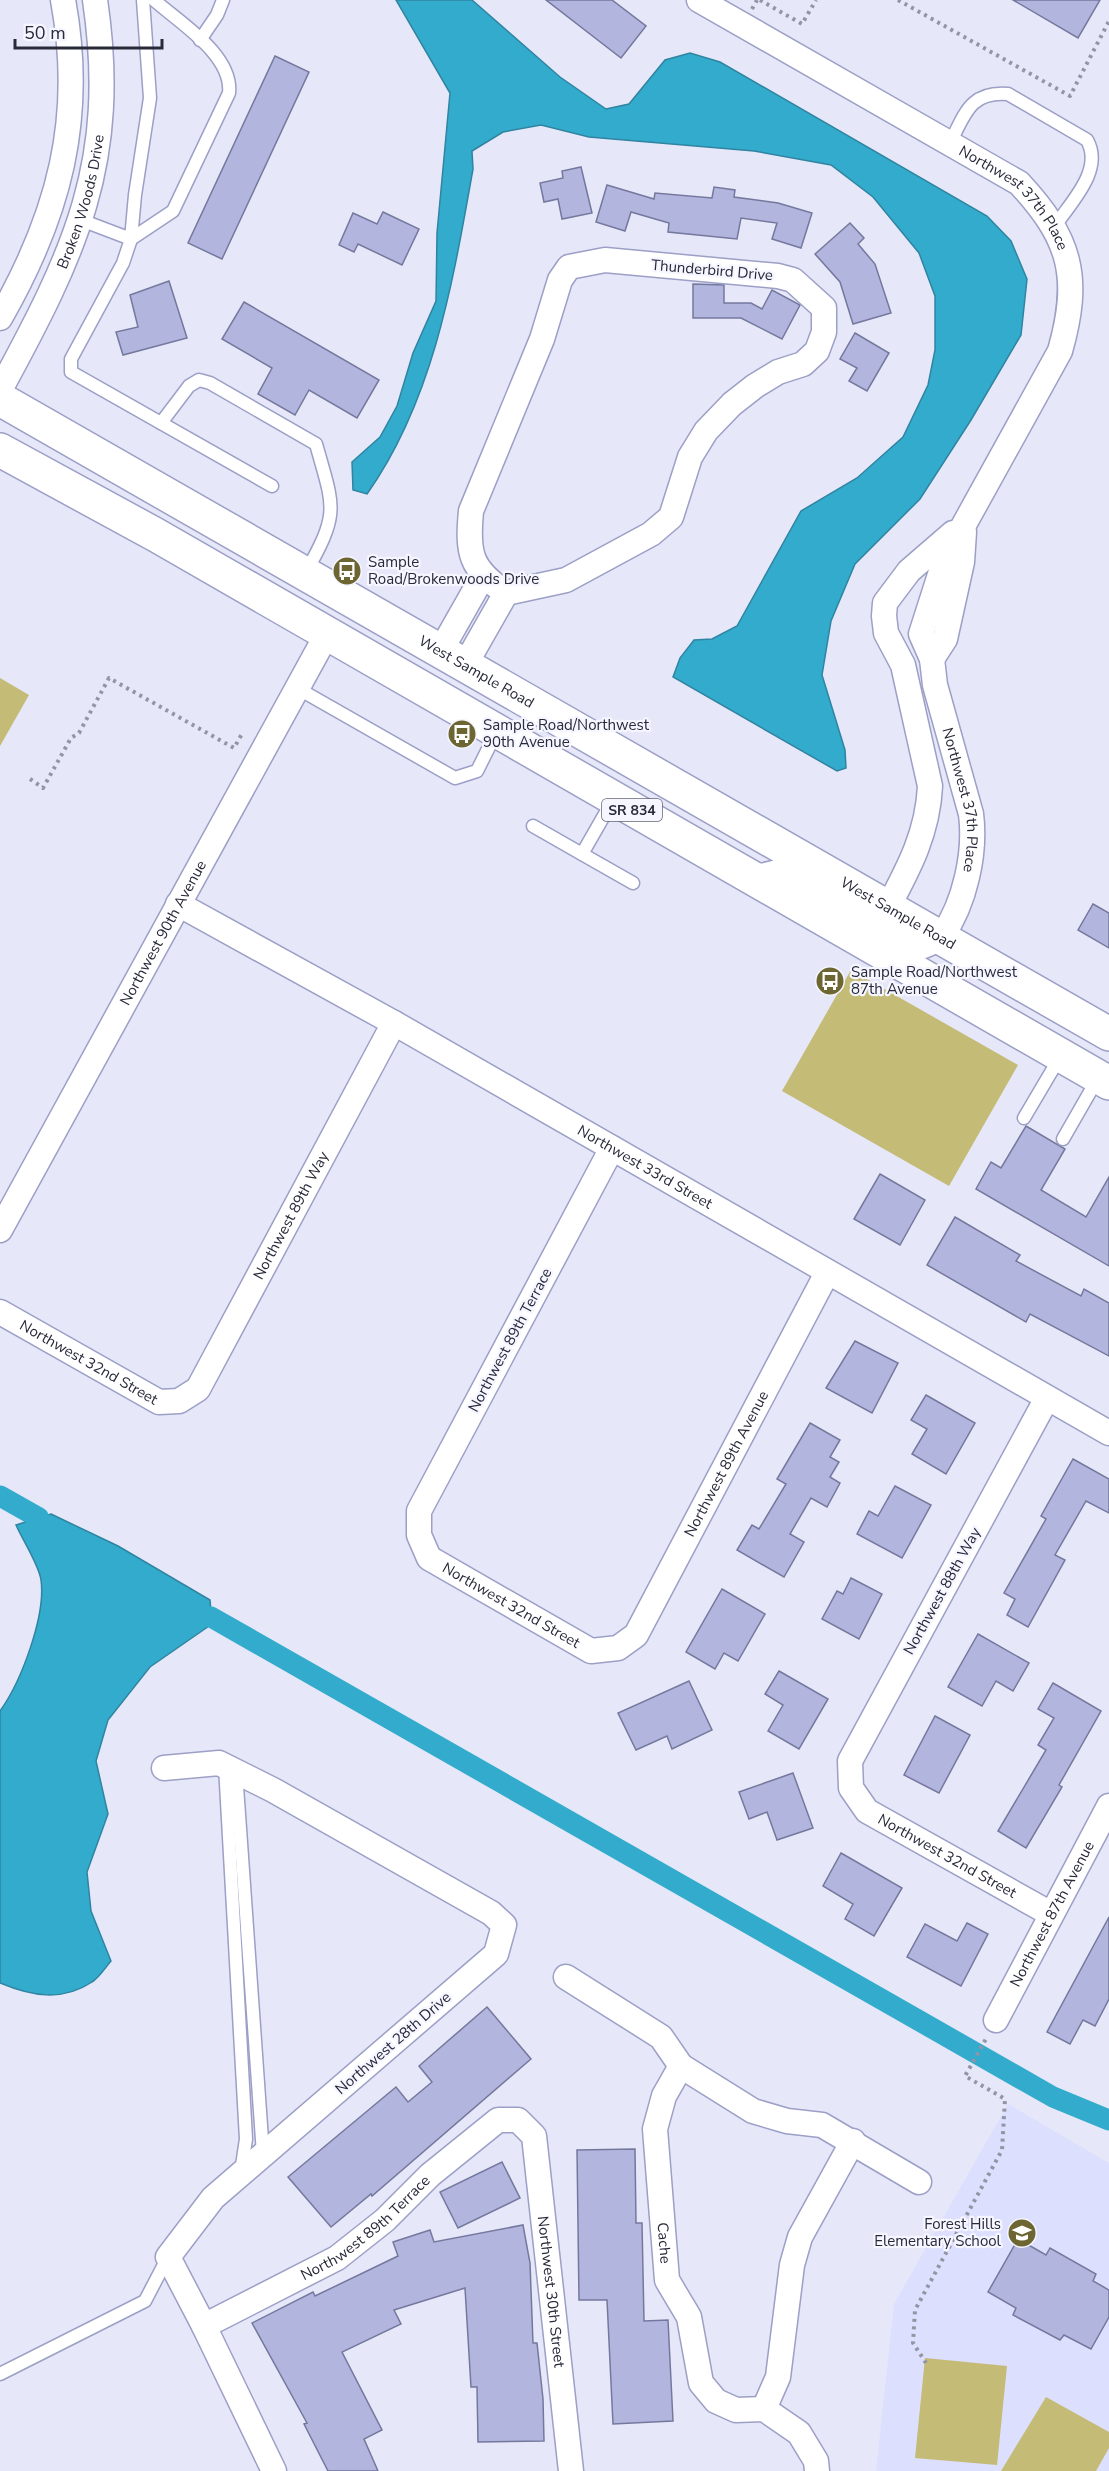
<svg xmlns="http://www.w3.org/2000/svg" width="1109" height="2471" font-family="'Nunito Sans',sans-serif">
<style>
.built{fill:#dcdffd}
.green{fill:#c4bb77}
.water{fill:#33abcd;stroke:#3084a1;stroke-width:1.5}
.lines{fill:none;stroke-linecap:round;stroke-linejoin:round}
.canal{stroke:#33abcd;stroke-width:21}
.building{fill:#b2b5de;stroke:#75789d;stroke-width:1.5}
.lane-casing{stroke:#9c9fc6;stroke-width:15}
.street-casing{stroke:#9c9fc6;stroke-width:27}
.primary-casing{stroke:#9c9fc6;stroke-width:36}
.path{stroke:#9395a5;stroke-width:4;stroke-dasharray:3 4.5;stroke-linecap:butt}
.lane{stroke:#fff;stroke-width:12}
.street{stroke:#fff;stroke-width:24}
.primary{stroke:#fff;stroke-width:33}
.labels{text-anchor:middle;stroke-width:4.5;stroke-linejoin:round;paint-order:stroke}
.shield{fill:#f5f6ff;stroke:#666674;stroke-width:1.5}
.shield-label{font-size:14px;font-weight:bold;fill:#282939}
.street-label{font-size:15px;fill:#282939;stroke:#f5f6ff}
.poi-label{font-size:15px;fill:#282939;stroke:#f5f6ff;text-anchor:start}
</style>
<rect width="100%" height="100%" fill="#e6e8f9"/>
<path class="built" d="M1008,2104L1109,2163V2471H876L894,2304Z"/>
<g class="green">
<path d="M0,678L29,695L0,746Z"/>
<path d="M851,970L1018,1065L949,1186L782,1091Z"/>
<path d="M925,2358L1007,2366L997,2465L915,2458Z"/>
<path d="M1046,2397L1109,2432V2448L1096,2471H1001Z"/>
</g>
<g class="water">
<path d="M396,0H472L560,77L606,109L629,104L665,60L690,53L720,62L987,216L1011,241L1027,279L1021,335L971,420L920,499L855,564L831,621L822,675L845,750L846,768L837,771L673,677L680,658L694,640L712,639L737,626L801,511L857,478L903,437L928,385L935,350V296L919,253L873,197L831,165L754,151L589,137L541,125L503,132L472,151L473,169C453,281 434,399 367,494L353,490L352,462L380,437L397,406L413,353L436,301L437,233L450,93Z"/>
<path d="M51,1514L118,1546L210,1600L212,1624L150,1667L108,1720L96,1761L108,1814L87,1872L91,1911L111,1961C105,1968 99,1978 92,1982C62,2002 31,1996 0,1983V1711C21,1682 46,1616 41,1580C39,1565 22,1539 16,1525Z"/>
</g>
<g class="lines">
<g class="canal">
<path d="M0,1496L39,1518"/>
<path d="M211,1617L1053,2097L1109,2120"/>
</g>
</g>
<g class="building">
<path d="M546,0H612L646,26L621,58Z"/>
<path d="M1013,0H1100L1078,38Z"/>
<path d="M275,56L309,72L222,259L188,243Z"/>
<path d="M581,167L592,213L562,219L558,199L544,202L540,183L563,178L562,171Z"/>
<path d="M607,185L654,199L655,193L712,198L714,187L735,190L734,197L778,203L812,213L801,248L772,239L777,223L741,218L737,239L668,232L669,223L631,212L625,231L596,222Z"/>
<path d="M383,212L419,229L402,265L358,244L354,252L339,245L353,213L377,224Z"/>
<path d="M850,223L864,238L858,244L875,264L891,313L853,324L840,282L815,254Z"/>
<path d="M169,281L187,338L123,355L116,332L138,327L130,295Z"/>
<path d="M693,284L724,285V303H751L762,309L772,290L800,305L782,339L741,318H693Z"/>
<path d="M244,302L379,380L357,418L309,390L295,415L258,394L272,368L222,339Z"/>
<path d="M855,333L889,353L867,391L849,381L857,368L840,359Z"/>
<path d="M1093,904L1109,913V948L1078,930Z"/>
<path d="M1026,1126L1065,1149L1041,1190L1086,1217L1109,1177V1266L976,1189L991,1162L1001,1168Z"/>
<path d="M880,1174L925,1200L900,1245L854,1219Z"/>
<path d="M955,1217L1020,1255L1016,1261L1081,1296L1084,1289L1109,1303V1356L1030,1314L1026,1322L927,1265Z"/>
<path d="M855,1341L898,1363L872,1413L826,1388Z"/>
<path d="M926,1395L975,1423L946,1474L912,1454L927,1429L911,1420Z"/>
<path d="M810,1423L840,1440L830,1457L839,1462L830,1477L840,1483L827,1507L811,1498L790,1534L804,1542L784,1577L737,1550L752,1525L759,1529L786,1484L777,1479Z"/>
<path d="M1073,1459L1109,1479V1513L1086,1501L1055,1555L1065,1560L1028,1627L1007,1615L1015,1599L1004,1593L1046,1519L1041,1516Z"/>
<path d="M895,1486L931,1505L902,1558L857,1534L869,1511L878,1516Z"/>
<path d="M851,1578L882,1594L859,1639L822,1619L837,1591L843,1594Z"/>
<path d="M722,1589L765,1614L738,1661L724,1653L715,1669L686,1652Z"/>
<path d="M978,1634L1029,1663L1013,1691L996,1681L982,1706L948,1687Z"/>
<path d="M779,1671L828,1699L799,1749L768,1731L783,1705L765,1694Z"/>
<path d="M689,1681L712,1730L672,1749L667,1736L636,1750L618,1713Z"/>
<path d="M1053,1683L1101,1711L1059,1785L1062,1787L1026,1848L998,1831L1046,1750L1038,1745L1054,1718L1038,1709Z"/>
<path d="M935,1716L970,1735L939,1793L904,1775Z"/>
<path d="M793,1773L813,1828L777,1840L767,1812L749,1819L739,1792Z"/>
<path d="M841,1853L902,1888L874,1936L845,1919L853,1904L823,1886Z"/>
<path d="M1109,1917V1999L1095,2026L1083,2020L1070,2044L1047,2032Z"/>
<path d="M967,1923L988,1934L961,1986L907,1957L925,1924L957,1941Z"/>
<path d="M487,2007L531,2059L372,2196L371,2194L331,2227L288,2177L396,2087L408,2102L432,2082L419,2066Z"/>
<path d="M635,2149L636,2223H642L644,2321L668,2320L673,2421L613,2424L607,2300H579L577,2150Z"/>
<path d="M502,2162L520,2198L458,2228L440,2192Z"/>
<path d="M523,2225L530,2263L533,2343H537L543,2399L544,2441L478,2442L477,2387H471L465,2288L394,2310L401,2324L342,2352L382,2430L364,2439L378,2471H328L304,2424L307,2423L252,2323L313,2292L315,2296L398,2256L393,2242L430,2230L434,2242Z"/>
<path d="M1018,2239L1046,2255L1050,2248L1096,2274L1093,2281L1109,2290V2317L1091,2349L1064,2335L1060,2340L1013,2315L1016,2308L988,2292Z"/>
</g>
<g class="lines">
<g class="lane-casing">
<g id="lane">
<path d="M154,0C180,23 233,55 229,93L173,211L131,239L123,263L71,359V372L272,486"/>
<path d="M200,40L217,15L223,0"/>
<path d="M950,143C965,114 970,91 1008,94L1087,140C1104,170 1071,202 1055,226"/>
<path d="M81,220L131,239L135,195L150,98L143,0"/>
<path d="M161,423L189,386L199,380L210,383L316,444C334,508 340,512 306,572"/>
<path d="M297,688L455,778L477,771L496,733"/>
<path d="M613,800L582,854L633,883"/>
<path d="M533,826L582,854"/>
<path d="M1024,1118L1060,1057"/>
<path d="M1063,1139L1098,1078"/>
<path d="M225,1766L246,2139L241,2172"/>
<path d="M236,1772L263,2154"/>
<path d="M0,2374L145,2301L168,2257"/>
</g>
</g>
<g class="street-casing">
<g id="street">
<path id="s1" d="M699,0L1019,183C1071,239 1081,277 1060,351L945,559L921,634L932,659L935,685L971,814C976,853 965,903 942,936C938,941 928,944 921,947L895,939L778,872L752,878"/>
<path d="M605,260L778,276L793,280L824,308V332L817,351L803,364L778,372L755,386L732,404L706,431L690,457L671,517L651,534L566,580L506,593C470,569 467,553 471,511L542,339L560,280L569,267Z"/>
<path d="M0,318C59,215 85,118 63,0"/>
<path id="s2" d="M0,390C75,252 119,162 95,0"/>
<path d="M441,650L483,576"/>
<path d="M932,659L945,639L962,562L964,532"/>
<path d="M465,665L506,593"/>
<path id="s3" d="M178,904L394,1023L1109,1433"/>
<path d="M888,907C909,868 928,832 930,786L903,665L886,633L884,616L885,603L909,571L953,533"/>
<path id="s4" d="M612,1148L419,1511V1535L429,1558L591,1651L618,1648L636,1635L827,1273"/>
<path id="s5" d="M0,1230L327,634"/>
<path id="s6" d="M0,1312L159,1402L179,1401L198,1389L394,1023"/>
<path id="s7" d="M1047,1398L850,1761L851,1788L867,1811L1051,1914"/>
<path d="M164,1768L219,1763L273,1790L491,1913L504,1925L496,1954L213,2198L168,2257L204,2326L274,2471"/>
<path d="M566,1977L661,2037L681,2066L753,2111L787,2121L822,2125L919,2182"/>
<path id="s8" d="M996,2020L1109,1806"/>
<path id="s9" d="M681,2066L664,2096L655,2129L667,2280L689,2317L701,2383L716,2401L736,2410L764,2409L799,2433L816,2461L817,2471"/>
<path id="s10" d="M204,2326L337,2258L385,2220L430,2175L498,2120H518L534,2136L571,2471"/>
<path d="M764,2409L778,2377L792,2265L800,2237L853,2141"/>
</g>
</g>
<g class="primary-casing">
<g id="primary">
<path id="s11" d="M0,399L1109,1034"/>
<path d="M0,450L156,535L1109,1083"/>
</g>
</g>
<g class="path">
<path d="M760,0L802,24L816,0"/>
<path d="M898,0L1070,96L1109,21"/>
<path d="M752,9L757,0"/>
<path d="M30,779L43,788L71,738L79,733L109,678L234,748L243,732"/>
<path d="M926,2363L913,2343L915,2310L1002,2150L1005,2099L965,2076L987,2037"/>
</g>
<use href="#lane" class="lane"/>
<use href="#street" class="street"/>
<use href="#primary" class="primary"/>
</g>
<defs>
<g id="bus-disc" transform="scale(1.5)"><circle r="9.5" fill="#6d6632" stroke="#f5f6ff"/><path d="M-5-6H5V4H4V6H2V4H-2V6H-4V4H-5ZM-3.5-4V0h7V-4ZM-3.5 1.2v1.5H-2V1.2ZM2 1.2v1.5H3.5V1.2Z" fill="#fff"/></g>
<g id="school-disc" transform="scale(1.5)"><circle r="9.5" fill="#6d6632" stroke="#f5f6ff"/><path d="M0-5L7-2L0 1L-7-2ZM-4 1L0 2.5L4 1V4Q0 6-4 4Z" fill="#fff"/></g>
</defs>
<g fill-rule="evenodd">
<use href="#bus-disc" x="347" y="571"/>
<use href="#bus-disc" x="462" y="734"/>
<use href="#bus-disc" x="830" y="981"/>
<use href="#school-disc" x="1022" y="2233"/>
</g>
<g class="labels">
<rect class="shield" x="602" y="799" width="60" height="22" rx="4.5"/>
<g class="shield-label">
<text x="632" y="815">SR 834</text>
</g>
<g class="street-label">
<text dy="5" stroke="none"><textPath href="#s1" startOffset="375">Northwest 37th Place</textPath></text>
<text dy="5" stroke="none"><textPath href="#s2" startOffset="206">Broken Woods Drive</textPath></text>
<text transform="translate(712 270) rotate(5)" y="5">Thunderbird Drive</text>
<text dy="5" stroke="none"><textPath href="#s11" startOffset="549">West Sample Road</textPath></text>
<text dy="5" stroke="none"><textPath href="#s1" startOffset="1041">Northwest 37th Place</textPath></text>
<text dy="5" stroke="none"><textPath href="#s11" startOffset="1035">West Sample Road</textPath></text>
<text dy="5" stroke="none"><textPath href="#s5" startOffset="339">Northwest 90th Avenue</textPath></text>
<text dy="5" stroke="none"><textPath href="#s3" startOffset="536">Northwest 33rd Street</textPath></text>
<text dy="5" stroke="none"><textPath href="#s6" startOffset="422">Northwest 89th Way</textPath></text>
<text transform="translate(510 1340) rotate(-62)" y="5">Northwest 89th Terrace</text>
<text dy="5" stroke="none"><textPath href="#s6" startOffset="102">Northwest 32nd Street</textPath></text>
<text dy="5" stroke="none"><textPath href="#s4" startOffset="890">Northwest 89th Avenue</textPath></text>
<text transform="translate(942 1591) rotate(-61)" y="5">Northwest 88th Way</text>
<text dy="5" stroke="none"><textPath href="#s4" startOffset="555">Northwest 32nd Street</textPath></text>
<text dy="5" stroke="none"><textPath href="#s7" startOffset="560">Northwest 32nd Street</textPath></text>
<text dy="5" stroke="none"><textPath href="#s8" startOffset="120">Northwest 87th Avenue</textPath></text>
<text transform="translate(393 2043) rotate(-41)" y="5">Northwest 28th Drive</text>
<text dy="5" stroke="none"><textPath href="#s10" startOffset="190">Northwest 89th Terrace</textPath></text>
<text dy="5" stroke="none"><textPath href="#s9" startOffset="183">Cache</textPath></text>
<text dy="5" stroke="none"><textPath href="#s10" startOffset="561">Northwest 30th Street</textPath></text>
</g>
<g class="poi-label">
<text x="368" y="567">Sample<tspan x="368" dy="17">Road/Brokenwoods Drive</tspan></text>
<text x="483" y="730">Sample Road/Northwest<tspan x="483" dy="17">90th Avenue</tspan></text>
<text x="851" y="977">Sample Road/Northwest<tspan x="851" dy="17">87th Avenue</tspan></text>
<text x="1001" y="2229" text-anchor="end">Forest Hills<tspan x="1001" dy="17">Elementary School</tspan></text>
</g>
</g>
<path d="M15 39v9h147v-9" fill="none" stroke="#282939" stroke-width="3"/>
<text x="24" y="39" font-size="18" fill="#282939" stroke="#f5f6ff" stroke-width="4.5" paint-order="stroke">50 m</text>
</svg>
